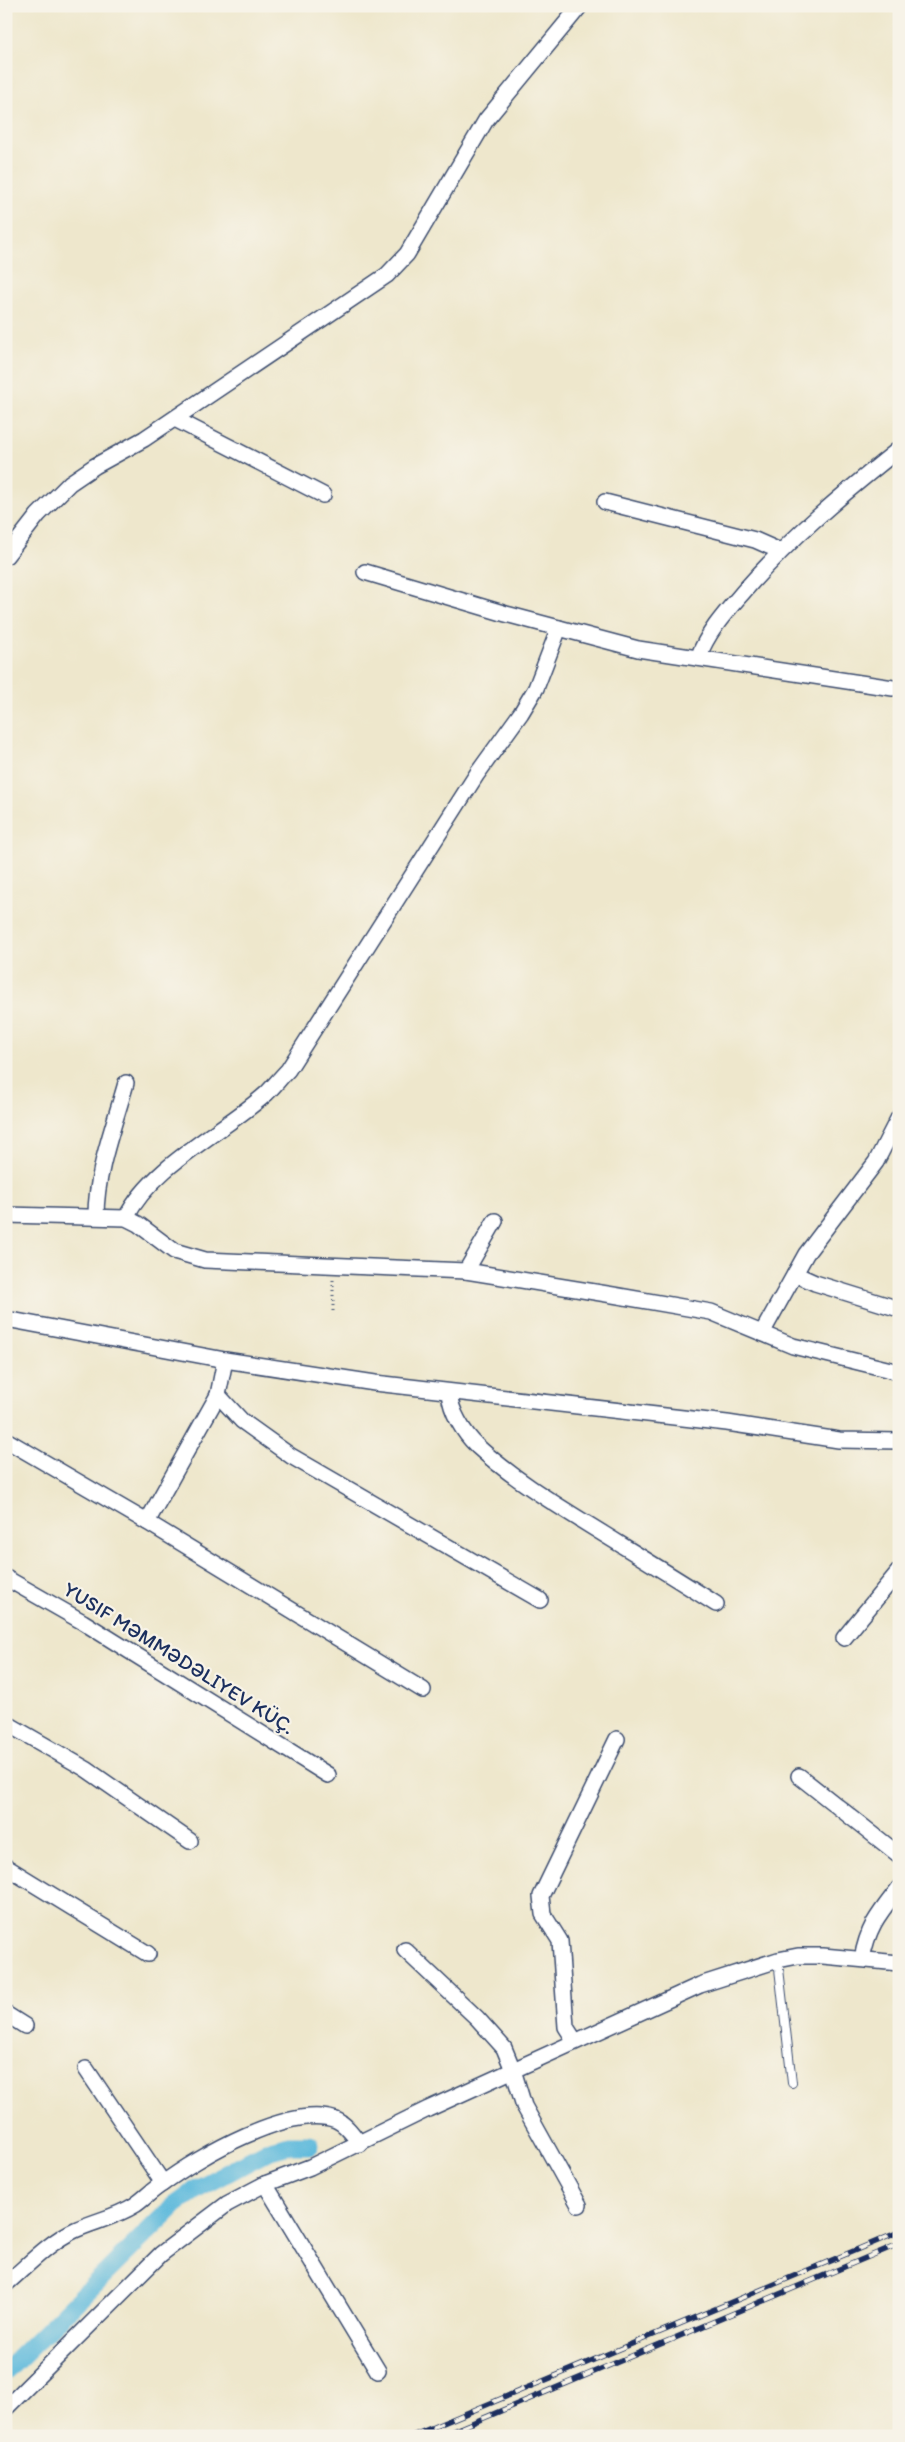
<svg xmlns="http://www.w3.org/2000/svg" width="905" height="2442" font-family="Itim,sans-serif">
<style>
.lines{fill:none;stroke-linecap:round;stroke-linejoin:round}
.canal{stroke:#5ebadc;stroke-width:19}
.lane-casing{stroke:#3b4b6e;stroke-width:10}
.street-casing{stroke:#3b4b6e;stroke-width:18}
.path{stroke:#3b4b6e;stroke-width:3;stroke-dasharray:1 4;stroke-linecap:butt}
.lane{stroke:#fff;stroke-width:8}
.street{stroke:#fff;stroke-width:15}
.rail-casing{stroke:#1b2f5e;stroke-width:5.5}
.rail{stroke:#f7f3e8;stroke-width:4;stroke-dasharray:11;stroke-linecap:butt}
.labels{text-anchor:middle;stroke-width:4.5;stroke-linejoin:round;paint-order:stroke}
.street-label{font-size:21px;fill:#1b2f5e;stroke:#f7f3e8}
</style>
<rect width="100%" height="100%" fill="#f7f3e8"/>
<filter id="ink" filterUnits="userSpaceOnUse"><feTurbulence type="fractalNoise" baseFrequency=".02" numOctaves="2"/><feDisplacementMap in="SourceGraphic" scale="10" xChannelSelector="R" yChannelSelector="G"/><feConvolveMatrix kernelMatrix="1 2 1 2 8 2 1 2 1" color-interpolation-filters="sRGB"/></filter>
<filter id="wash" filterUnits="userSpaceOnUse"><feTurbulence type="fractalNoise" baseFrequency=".0096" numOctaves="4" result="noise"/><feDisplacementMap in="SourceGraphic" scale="20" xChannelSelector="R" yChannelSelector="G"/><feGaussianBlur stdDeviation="1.12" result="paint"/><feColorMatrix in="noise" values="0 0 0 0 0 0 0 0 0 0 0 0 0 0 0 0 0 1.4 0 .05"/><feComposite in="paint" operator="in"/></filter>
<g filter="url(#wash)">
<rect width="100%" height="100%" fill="#eee7cc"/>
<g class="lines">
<path class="canal" d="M6,2371L176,2204L197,2189L270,2150L289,2145H310"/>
</g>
</g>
<g filter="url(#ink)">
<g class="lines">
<g class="lane-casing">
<path id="lane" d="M778,1960L792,2083"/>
</g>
<g class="street-casing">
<g id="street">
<path d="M175,419L323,495"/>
<path d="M605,502L755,540L780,551"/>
<path d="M6,556L38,515L70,483L95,466L144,439L387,275L407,254L486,120L580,6"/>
<path d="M365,572L506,614L638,649L893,688"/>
<path d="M698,658C708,631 726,612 745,590C791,537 844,493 899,449"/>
<path d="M6,1215L126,1218L138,1224L174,1251L205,1260L466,1271L613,1295L711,1312L793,1346L899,1372"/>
<path d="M96,1216C96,1171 114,1126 126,1083"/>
<path d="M126,1218C152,1165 224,1132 267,1093C274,1086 281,1077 288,1070L477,774L521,713L536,688L559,628"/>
<path d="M466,1271L495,1221"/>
<path d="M795,1274L815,1283L899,1309"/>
<path d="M6,1319L225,1360L375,1383L727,1423L839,1440L899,1441"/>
<path d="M762,1333L806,1254L876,1162L899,1117"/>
<path d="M225,1360L218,1395L242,1421L291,1456L540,1600"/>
<path d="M449,1393C451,1412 463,1432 477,1446C511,1477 550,1501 589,1525C631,1551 674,1577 716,1604"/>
<path d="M6,1440L147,1522L423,1690"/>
<path d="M147,1522L218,1395"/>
<path d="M6,1578L83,1622L328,1775"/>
<path d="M844,1638L899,1571"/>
<path d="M6,1723L86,1769L190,1841"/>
<path d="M799,1776L899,1855"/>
<path d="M6,1867L148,1954"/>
<path d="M405,1950L477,2018L504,2048L513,2070L524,2106L579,2205"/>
<path d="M862,1959C868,1926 879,1914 899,1888"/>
<path d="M6,2014L25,2026"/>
<path d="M575,2041L566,2027L560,1941L543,1914L541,1896L617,1739"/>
<path d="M86,2069L163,2183"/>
<path d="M265,2184L378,2371"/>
<path d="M6,2284C28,2265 49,2242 75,2230C95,2221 116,2217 135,2205C144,2199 152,2190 162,2184C198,2157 291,2103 336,2120C346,2124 354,2136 360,2144"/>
<path d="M6,2408L161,2254L227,2204L265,2184L310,2167L428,2109L700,1985L778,1960L798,1956H823L899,1963"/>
</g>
</g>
<path class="path" d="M333,1280V1311"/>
<use href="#lane" class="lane"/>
<use href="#street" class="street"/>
<g class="rail-casing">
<g id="rail">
<path d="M412,2436L899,2232"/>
<path d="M441,2436L899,2244"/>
</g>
</g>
<use href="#rail" class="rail"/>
</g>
</g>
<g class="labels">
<g class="street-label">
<text transform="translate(179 1658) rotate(32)" y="7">YUSIF MƏMMƏDƏLIYEV KÜÇ.</text>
</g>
</g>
<rect width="905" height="2442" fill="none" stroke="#f7f3e8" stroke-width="25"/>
</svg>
